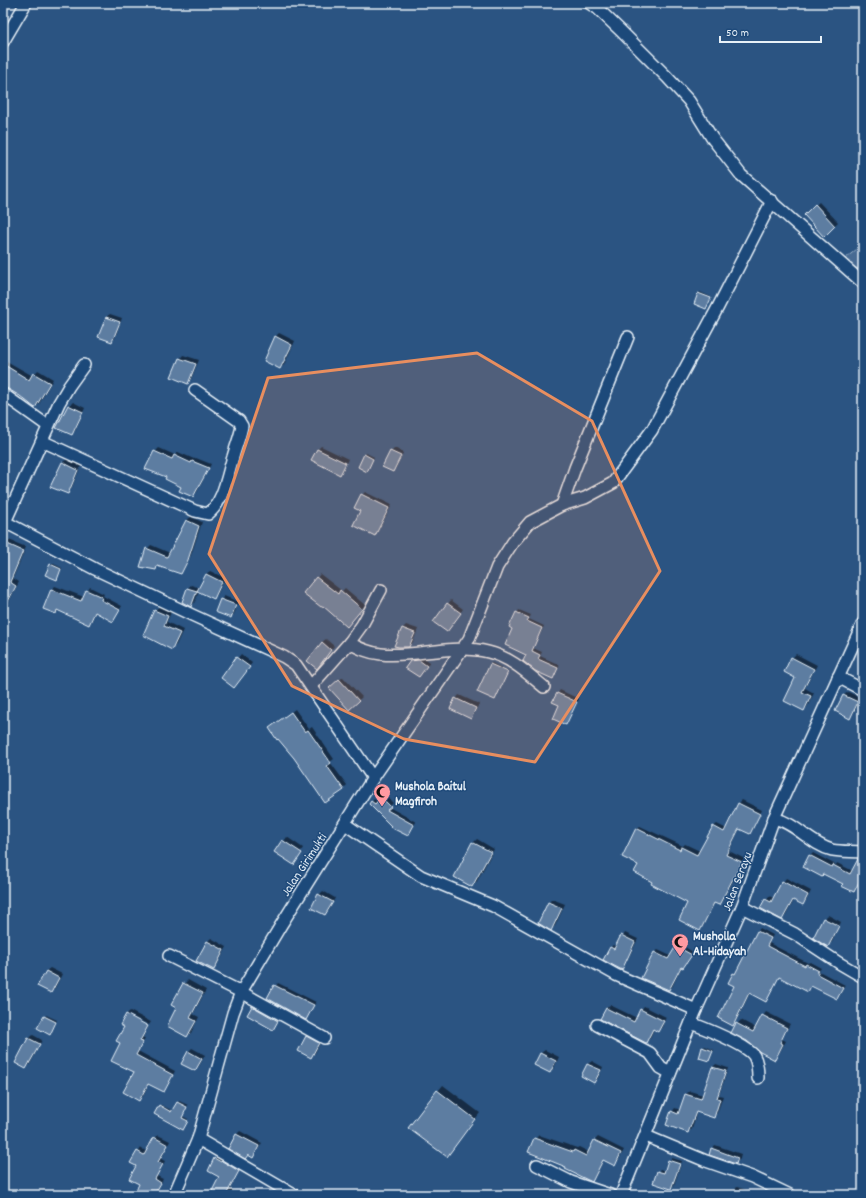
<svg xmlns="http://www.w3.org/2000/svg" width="866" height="1198" font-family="Dekko,sans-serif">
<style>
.green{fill:#476b93;stroke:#98aec6}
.shadow{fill:#0007}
.building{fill:#5d7da1;stroke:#e8f1f8}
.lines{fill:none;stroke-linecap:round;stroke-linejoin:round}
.minor-casing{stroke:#e8f1f8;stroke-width:14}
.minor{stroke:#1f4a7a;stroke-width:11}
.marked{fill:#e88e5f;fill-opacity:0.2;stroke:#e88e5f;stroke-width:3;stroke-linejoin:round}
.labels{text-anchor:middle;stroke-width:3;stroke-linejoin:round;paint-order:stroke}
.poi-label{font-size:13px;font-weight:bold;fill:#e8f1f8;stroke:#1f4a7a;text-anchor:start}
.street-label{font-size:13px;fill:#e8f1f8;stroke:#1f4a7a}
</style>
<rect width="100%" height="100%" fill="#2b5482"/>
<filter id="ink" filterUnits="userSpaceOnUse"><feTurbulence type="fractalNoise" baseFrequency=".025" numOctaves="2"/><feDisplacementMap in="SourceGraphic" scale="8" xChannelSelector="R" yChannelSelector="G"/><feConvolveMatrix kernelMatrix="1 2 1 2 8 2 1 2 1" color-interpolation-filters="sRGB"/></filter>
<g filter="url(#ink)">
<path class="green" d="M863,244V270L840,263Z"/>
<g class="shadow">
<path d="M819,202L838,222L824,236L805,215Z"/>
<path d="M700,292L711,297L706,308L699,294Z"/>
<path d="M110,314L122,318L115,338L112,341L106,317Z"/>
<path d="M279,333L295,341L284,365L280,368L275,337Z"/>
<path d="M183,355L199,360L191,379L188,383L180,359Z"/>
<path d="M3,359L33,376L38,370L53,379L39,404L35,407L20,395L3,385Z"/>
<path d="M73,402L85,408L75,431L71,434L69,406Z"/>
<path d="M321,446L348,459L343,470L339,474L312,460L318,449Z"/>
<path d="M159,448L175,455L178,452L194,459L196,458L211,464L197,492L193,495L167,476L155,452Z"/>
<path d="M395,448L403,453L396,468L392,471L391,452Z"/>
<path d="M366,453L374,457L368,469L365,455Z"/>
<path d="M67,459L81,466L71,489L67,493L51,487L63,462Z"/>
<path d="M365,492L392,505L378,531L374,535L361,510L362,495Z"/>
<path d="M191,517L202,522L191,555L184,569L181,573L159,565L155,569L147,549L151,545L170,553L187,520Z"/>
<path d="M9,540L26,547L13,578L19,582L3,613V551L6,544Z"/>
<path d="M52,563L62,568L58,577L51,565Z"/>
<path d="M210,571L225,578L217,595L213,598L199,591L195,602L191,606L183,602L188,588L191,585L200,588L206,574Z"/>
<path d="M320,574L342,591L345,588L365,605L351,622L305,593Z"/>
<path d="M55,586L84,597L90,587L104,594L103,596L122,606L113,621L96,611L92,620L88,624L59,610L56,613L52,589Z"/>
<path d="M224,596L239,602L234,614L231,617L221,600Z"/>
<path d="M451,600L463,609L450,627L448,604Z"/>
<path d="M159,607L171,612L167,622L183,630L176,645L172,649L155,610Z"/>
<path d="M519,610L531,615L529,619L544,626L533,648L542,652L540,656L560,665L553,678L527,654L513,628L517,613Z"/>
<path d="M3,617L8,619L3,629Z"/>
<path d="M406,625L418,629L413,642L409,646L395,645L403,628Z"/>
<path d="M326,639L334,646L320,664L322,642Z"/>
<path d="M241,654L252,663L237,683L222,677Z"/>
<path d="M796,654L817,665L805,688L814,693L807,707L804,710L792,658Z"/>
<path d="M423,657L430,662L422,673L411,662L415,658Z"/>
<path d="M492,663L508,671L495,699L490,664Z"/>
<path d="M343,677L362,697L349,709L330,688Z"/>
<path d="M560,690L579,699L568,721L565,723L558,693Z"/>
<path d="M848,692L861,698L853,714L849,717L836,711L844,695Z"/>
<path d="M459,695L479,704L474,714L471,717L456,699Z"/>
<path d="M295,709L309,729L312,727L334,759L330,762L347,785L343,789L294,757L274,725Z"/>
<path d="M385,795L393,803L389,807L416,822L408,835L370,804L374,799L378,802Z"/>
<path d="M742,800L762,810L753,829L750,833L740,828L729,851L745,859L722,901L719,904L715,902L703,926L700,930L689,902L654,881L639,864L636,829L640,826L683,846L685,844L700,851L713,827L717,824L727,829L739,803Z"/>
<path d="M287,837L303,848L295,861L276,852Z"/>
<path d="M477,839L494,849L476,883L472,886L473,843Z"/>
<path d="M813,853L836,865L837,863L853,871L859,859L863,856V875L856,888L853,891L844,884L824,873L821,876L810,856Z"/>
<path d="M786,878L811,891L806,901L802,904L794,900L786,915L782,919L761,908L769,896L774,898L783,882Z"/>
<path d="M323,891L335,898L329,910L325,914L319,895Z"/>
<path d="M552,899L565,904L555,926L551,929L539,923L549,902Z"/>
<path d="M828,915L841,922L832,942L828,945L824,919Z"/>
<path d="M760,928L773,935L769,943L808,963L810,962L821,968L819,971L845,985L840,995L837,998L812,985L808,991L779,976L768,998L766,1001L750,993L736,1021L733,1024L736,985L734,974L737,971L758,931Z"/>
<path d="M625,933L638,939L624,966L622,969L610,948L613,945L616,947Z"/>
<path d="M211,938L227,947L217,965L214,969L208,941Z"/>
<path d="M680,944L693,952L686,964L683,967L682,966L672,987L669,989L643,977L655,952L658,950L671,956Z"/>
<path d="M50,968L62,974L55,988L51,992L46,971Z"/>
<path d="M188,980L206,990L193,1014L199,1017L191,1033L187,1036L178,1007L173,1005L184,984Z"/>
<path d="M278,983L316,1002L306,1019L268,998Z"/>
<path d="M256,1003L281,1017L273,1028L253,1007Z"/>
<path d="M610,1005L637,1018L641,1010L644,1006L666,1017L662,1027L658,1031L654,1029L650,1038L646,1042L606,1008Z"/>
<path d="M130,1011L151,1022L149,1025L127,1014Z"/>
<path d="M766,1012L790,1024L782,1039L786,1041L778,1055L775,1059L737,1024L741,1020L756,1028L763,1016Z"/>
<path d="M46,1015L57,1020L51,1032L39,1028Z"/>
<path d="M126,1015L148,1027L143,1037L145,1039L138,1051L175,1071L167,1087L163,1091L149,1083L143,1096L139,1100L135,1072L122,1043Z"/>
<path d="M310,1033L322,1039L315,1053L311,1056L307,1037Z"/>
<path d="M33,1035L42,1040L30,1064L26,1068L29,1039Z"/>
<path d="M705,1046L714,1050L709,1060L703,1048Z"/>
<path d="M192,1048L205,1055L199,1066L195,1070L188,1052Z"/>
<path d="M545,1050L559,1057L554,1068L550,1072L536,1064L541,1053Z"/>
<path d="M592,1061L603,1067L598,1078L594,1082L583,1076L588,1064Z"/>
<path d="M716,1064L728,1068L719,1095L723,1096L717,1113L713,1117L697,1111L692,1129L688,1132L672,1112L675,1108L680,1110L686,1094L690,1091L703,1095L713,1067Z"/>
<path d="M443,1085L480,1113L446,1156L438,1091Z"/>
<path d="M179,1101L188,1105L182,1116L188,1119L184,1127L159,1106L161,1105L173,1111Z"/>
<path d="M240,1131L262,1143L256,1153L253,1156L237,1134Z"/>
<path d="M158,1135L170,1141L161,1159L165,1161L157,1176L163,1179L155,1195H135L141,1184L137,1166L132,1163L141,1148L147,1152L155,1138Z"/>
<path d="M539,1135L577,1148L579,1147L589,1152L595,1140L598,1137L624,1150L618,1161L614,1164L604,1159L595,1177L592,1180L567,1166L535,1139Z"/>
<path d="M715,1145L741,1154L740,1159L736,1163L712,1149Z"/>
<path d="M218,1156L241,1167L230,1189L241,1195H211L220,1177L215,1159Z"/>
<path d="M672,1158L682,1161L674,1185L671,1188L658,1172L660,1169L666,1171L669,1161Z"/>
<path d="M737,1187L749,1191L748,1195H732L734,1191Z"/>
</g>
<g class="building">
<path d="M815,204L835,226L824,237L804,215Z"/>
<path d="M698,293L711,298L706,309L694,304Z"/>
<path d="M106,317L120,322L112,342L98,337Z"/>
<path d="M275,336L292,345L280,369L264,361Z"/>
<path d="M179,358L196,364L188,384L171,377Z"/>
<path d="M3,364L29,380L33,373L50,383L35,408L20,396L3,386Z"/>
<path d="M68,405L83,412L72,435L56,428Z"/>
<path d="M317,449L346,463L340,475L311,460Z"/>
<path d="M154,451L172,459L174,455L191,463L192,461L209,468L193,497L179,491L181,487L165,479L166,477L145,469Z"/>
<path d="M390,451L401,456L393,472L382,467Z"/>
<path d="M364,454L373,459L367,472L358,467Z"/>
<path d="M62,462L78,470L68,494L50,487Z"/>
<path d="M361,494L389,508L375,536L353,525L360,511L354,508Z"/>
<path d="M186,520L199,526L188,560L181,574L157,566L156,570L140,567L146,548L167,557Z"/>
<path d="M3,542L23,551L10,582L16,586L3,611Z"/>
<path d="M50,564L61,569L57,580L45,575Z"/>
<path d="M206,574L222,582L214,599L197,591Z"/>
<path d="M316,577L338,594L340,590L362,609L347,627L323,606L321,607L303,593Z"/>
<path d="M187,588L197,591L191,607L182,602Z"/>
<path d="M51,589L81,601L86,590L102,597L101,600L120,610L113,622L95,612L89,625L57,610L56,614L43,609Z"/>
<path d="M220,599L236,605L231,618L215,612Z"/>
<path d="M447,603L461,613L447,632L433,622Z"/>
<path d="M154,610L168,616L164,626L180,633L172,650L143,635Z"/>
<path d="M516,612L529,618L527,621L542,628L532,651L540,655L538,659L558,668L553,679L535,671L523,661L526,655L505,645L512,629L509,627Z"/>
<path d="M402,628L415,633L409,647H399L394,646Z"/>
<path d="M322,642L331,650L317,669L307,661Z"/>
<path d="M236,657L250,667L234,688L221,678Z"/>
<path d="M791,657L814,669L802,692L811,696L804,711L784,701L795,678L784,672Z"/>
<path d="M419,660L427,666L419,677L405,668L410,661Z"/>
<path d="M490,664L508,672L495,700L477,692Z"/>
<path d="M339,679L359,701L349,710L329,688Z"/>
<path d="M557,693L577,702L566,725L553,719L559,705L552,702Z"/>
<path d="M843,695L858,702L850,719L835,711Z"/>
<path d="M455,698L476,708L471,719L450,709Z"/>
<path d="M291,712L305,732L308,730L331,763L327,766L344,790L325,803L294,758L278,739L277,740L269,728Z"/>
<path d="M381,797L391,807L387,810L414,825L408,836L390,827L391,826L369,804L371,801L375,804Z"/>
<path d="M738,803L760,814L750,834L739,829L726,855L742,862L719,905L714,903L700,931L679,920L687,903L651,884L652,882L634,872L638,865L622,857L636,828L680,850L681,847L697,855L713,826L724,832Z"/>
<path d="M282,840L302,853L294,865L274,852Z"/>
<path d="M472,842L491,852L472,887L454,877Z"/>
<path d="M809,855L832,867L833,865L850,874L858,859H863V874L854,892L841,886L843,884L823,874L822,877L803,867Z"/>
<path d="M782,881L808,895L803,905L793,900L782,920L760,908L765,899L771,902Z"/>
<path d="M318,894L333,902L325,915L311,908Z"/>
<path d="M548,902L562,908L551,931L538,923Z"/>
<path d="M823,918L839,926L828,947L813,938Z"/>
<path d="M757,931L771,938L767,946L805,966L806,964L819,971L817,974L843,988L837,999L811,986L808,992L779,977L766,1002L749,993L733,1026L718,1018L734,986L728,983L733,973L735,974Z"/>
<path d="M621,935L635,942L622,970L603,960L610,947L614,949Z"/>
<path d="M207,941L224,950L214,970L196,961Z"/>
<path d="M676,946L692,955L683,968L681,967L669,990L641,978L654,952L668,959Z"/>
<path d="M46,971L59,978L51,993L37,986Z"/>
<path d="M183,983L203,993L190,1018L196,1021L187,1037L167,1026L176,1008L171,1005Z"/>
<path d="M274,985L314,1005L306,1020L267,998Z"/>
<path d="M252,1006L278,1021L273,1030L247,1015Z"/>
<path d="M606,1008L634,1022L640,1009L664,1021L658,1032L653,1029L646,1043L600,1019Z"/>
<path d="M126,1014L148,1026L140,1041L143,1042L136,1055L173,1075L164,1092L148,1084L139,1101L123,1092L134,1072L111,1061L120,1043L116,1041L124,1027L120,1025Z"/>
<path d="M762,1015L787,1028L780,1043L783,1044L775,1060L760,1052L747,1041L731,1033L736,1023L753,1032Z"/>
<path d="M44,1016L56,1022L50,1035L37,1028Z"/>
<path d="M306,1036L319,1043L311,1058L298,1051Z"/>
<path d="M28,1038L40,1044L26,1069L15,1063Z"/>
<path d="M702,1047L713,1051L709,1061L699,1058Z"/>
<path d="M188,1051L202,1059L195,1071L181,1064Z"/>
<path d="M540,1053L556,1061L550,1073L534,1065Z"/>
<path d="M587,1064L601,1070L594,1083L581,1076Z"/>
<path d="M712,1067L726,1071L717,1098L720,1099L714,1118L696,1112L688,1133L666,1125L671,1111L678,1114L685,1094L701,1099Z"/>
<path d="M437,1090L475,1119L447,1157L408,1128Z"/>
<path d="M177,1102L187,1107L182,1118L188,1121L183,1130L154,1114L159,1105L171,1112Z"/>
<path d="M236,1134L259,1146L253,1158L248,1155L245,1159L228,1149Z"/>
<path d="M154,1137L168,1145L158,1162L163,1164L155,1179L161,1183L154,1195H134L139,1184L129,1179L136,1166L130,1163L137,1151L144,1155Z"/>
<path d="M534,1138L573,1152L574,1150L586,1156L594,1140L621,1153L615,1166L603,1160L592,1182L565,1169L566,1167L528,1152Z"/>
<path d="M711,1148L738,1158L736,1164L709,1155Z"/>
<path d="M214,1158L221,1162L222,1161L239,1171L226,1195H210L219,1177L208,1171Z"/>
<path d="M668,1160L680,1164L671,1189L653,1183L657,1171L664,1173Z"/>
</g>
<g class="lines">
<g class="minor-casing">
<g id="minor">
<path d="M589,3L597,8L621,31L667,77L689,101L712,138L741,175L863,283"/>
<path d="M3,42L26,3"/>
<path d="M3,394L48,426"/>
<path d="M42,441L195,511L208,514C224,501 227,476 233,457C236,446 240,437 242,426L239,421L195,390"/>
<path d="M562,505L575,468L628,337"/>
<path d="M5,522L59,403L69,386L84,365"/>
<path d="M3,528L5,522L95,569L192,615L284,657L296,665L373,778"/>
<path d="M349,643C359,648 369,653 381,654C416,658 451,643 488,652C510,657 527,673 544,687"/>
<path d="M838,677L863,690"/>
<path d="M311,686L349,643L362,625L381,590"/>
<path d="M774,818C797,824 810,844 832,850C841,852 853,851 863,852"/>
<path d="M345,824L421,876L493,906L616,975L696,1010"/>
<path d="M742,907L795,934L839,963L863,977"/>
<path d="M169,956L241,992L324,1038"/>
<path d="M691,1023C704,1028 747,1045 754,1056C758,1063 758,1071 758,1078"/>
<path d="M597,1025L650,1053L661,1068L670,1073"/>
<path d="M646,1136L706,1161L752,1177L790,1195"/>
<path d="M198,1139L294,1195"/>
<path d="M537,1165L571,1182L610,1195"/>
<path d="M174,1195L198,1139L233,1013L241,992L281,925L373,778L469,639L497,567L513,542L530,522L562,505L585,498L613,483L652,430L718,307L772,201"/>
<path d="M621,1195L696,1010L742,907L774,818L863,623"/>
</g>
</g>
<use href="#minor" class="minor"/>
</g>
</g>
<path class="marked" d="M477,353L592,421L660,571L535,762L404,739L292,686L209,554L268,378Z"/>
<defs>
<g id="mosque-pin" transform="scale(0.9)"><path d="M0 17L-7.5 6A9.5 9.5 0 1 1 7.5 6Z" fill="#ff9aa2" stroke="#1f4a7a"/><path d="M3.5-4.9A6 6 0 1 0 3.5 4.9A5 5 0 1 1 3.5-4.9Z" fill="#111"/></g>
</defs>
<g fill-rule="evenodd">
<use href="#mosque-pin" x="382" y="792"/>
<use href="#mosque-pin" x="680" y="942"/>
</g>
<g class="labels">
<g class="poi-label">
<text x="395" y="790">Mushola Baitul<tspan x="395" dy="15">Magfiroh</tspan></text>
<text x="693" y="940">Musholla<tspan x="693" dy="15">Al-Hidayah</tspan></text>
</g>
<g class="street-label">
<text transform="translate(303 864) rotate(-57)" y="5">Jalan Girimukti</text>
<text transform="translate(736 881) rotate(-69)" y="5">Jalan Serayu</text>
</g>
</g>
<rect width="866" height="1198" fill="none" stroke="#1f4a7a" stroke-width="16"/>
<rect x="8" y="8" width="850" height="1182" fill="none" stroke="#e8f1f8" stroke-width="1.5" filter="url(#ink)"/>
<path d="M720 36v6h101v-6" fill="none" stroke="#e8f1f8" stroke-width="2"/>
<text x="726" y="36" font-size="12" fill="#e8f1f8" stroke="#1f4a7a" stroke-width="3" paint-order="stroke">50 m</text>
</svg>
